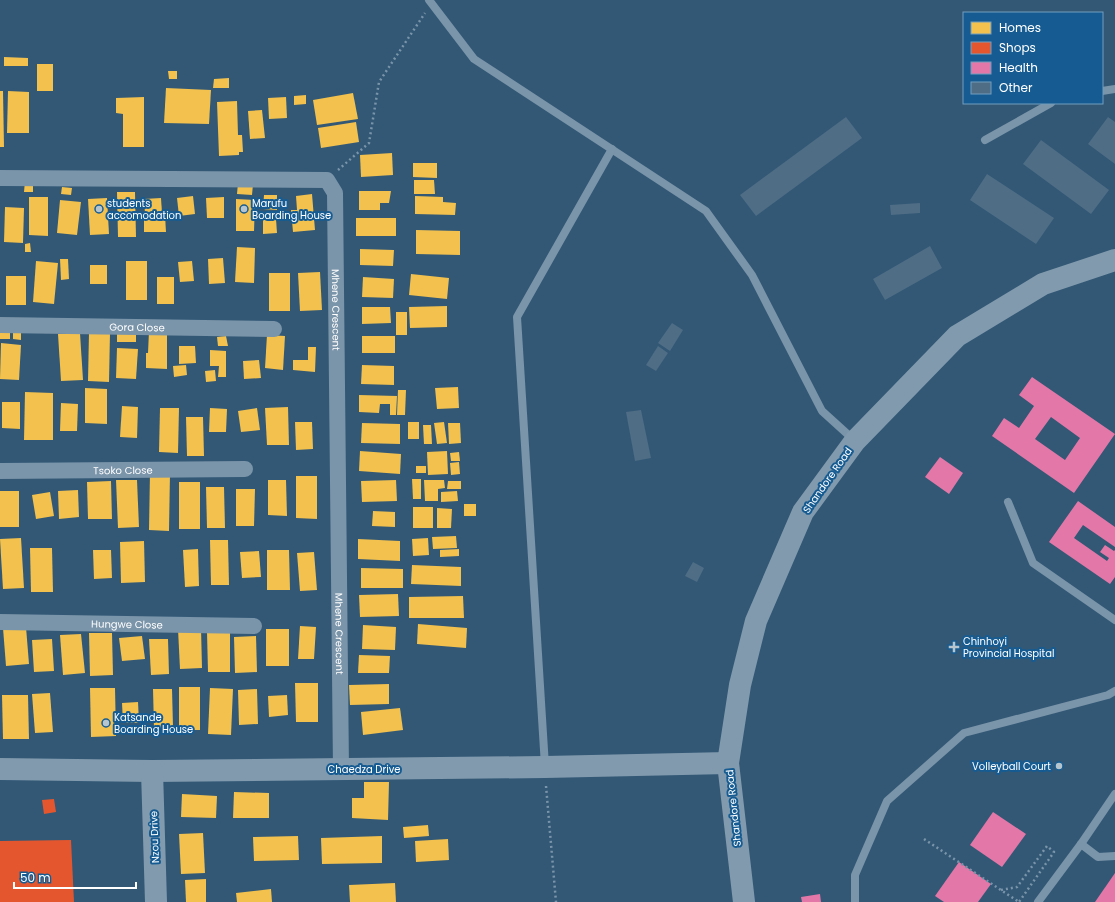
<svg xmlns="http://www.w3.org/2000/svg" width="1115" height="902" font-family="Poppins,sans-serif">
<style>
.homes{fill:#f2c14e}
.shops{fill:#e4572e}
.health{fill:#e377a8;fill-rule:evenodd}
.building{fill:#4f6d85}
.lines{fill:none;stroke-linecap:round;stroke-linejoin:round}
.path{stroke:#7a94a9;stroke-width:2.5;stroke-dasharray:2 3;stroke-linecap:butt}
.lane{stroke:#7a94a9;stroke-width:8}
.street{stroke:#7a94a9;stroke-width:16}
.secondary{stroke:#829aad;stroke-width:22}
.poi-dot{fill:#b7c5cf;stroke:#165c92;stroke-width:1.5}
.labels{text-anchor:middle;stroke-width:4;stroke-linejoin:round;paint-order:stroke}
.poi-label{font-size:10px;fill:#fff;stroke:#165c92;text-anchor:start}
.street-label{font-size:10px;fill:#fff;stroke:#165c92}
</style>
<rect width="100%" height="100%" fill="#325876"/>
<g class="homes">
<path d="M4,57L28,58V66H4Z"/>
<rect x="37" y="64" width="16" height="27"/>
<path d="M168,71H177V79H169Z"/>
<path d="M229,78V88H213L214,79Z"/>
<path d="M166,88L211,90L209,124L164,123Z"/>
<path d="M0,91H3L4,147H0Z"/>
<path d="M8,91L29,92V133H7Z"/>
<path d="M353,93L358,119L317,125L313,100Z"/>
<path d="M306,95V104L294,105V96Z"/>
<path d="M144,97V147H123V114L116,113V98Z"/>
<path d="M286,97L287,118L269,119L268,98Z"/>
<path d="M237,101L238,135H242L243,152H239V155L219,156L217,102Z"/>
<path d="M262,110L265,138L250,139L248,111Z"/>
<path d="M356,122L359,142L321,148L318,128Z"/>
<path d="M392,153L393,175L361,177L360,155Z"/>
<path d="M413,163H437V178L413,177Z"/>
<path d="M414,180H434L435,194H414Z"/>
<path d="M25,181H33V192H24Z"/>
<path d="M238,183L253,184L252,195L237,194Z"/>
<path d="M62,187L72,188L71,195L61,194Z"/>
<path d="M359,191H391L389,203H380V210H359Z"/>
<path d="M117,192H135L136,237H118Z"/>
<path d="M312,194L315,230L293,232L291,210H297L296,196Z"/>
<path d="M264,195H277V210L263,209Z"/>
<path d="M193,196L195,214L179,216L177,198Z"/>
<path d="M415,196L443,197V202L456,203L455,215L415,214Z"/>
<path d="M29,197H48V236L29,235Z"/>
<path d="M224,197V218H207L206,198Z"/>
<path d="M107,198L109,234L90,235L88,199Z"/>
<path d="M161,198L162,213L145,214L144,199Z"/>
<path d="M236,199L255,200L254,231H236Z"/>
<path d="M60,200L81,202L77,235L57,233Z"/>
<path d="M5,207L24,208L23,243L4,242Z"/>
<path d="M165,215L166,232H144V216Z"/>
<rect x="356" y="218" width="40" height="18"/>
<path d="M276,219L277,233L263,234V220Z"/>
<path d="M416,230L460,231V255L416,254Z"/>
<path d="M30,243L31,252H25V244Z"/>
<path d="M237,247L255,248L254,283L235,282Z"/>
<path d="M360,249L394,250L393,266L360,265Z"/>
<path d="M223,258L225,283L209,284L208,259Z"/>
<path d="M60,259H68L69,279L61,280Z"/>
<path d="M36,261L58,263L54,304L33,302Z"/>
<rect x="126" y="261" width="21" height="39"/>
<path d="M192,261L194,281L180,282L178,262Z"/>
<rect x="90" y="265" width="17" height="19"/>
<path d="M320,272L322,310L300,311L298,273Z"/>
<rect x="269" y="273" width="21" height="38"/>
<path d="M411,274L449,278L447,299L409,295Z"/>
<rect x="6" y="276" width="20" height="29"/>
<rect x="157" y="277" width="17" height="27"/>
<path d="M363,277L394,279L393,298L362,297Z"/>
<path d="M447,306V327L410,328L409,307Z"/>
<path d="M362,307H390L391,323L362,324Z"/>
<rect x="396" y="312" width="11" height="23"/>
<path d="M13,326L21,327V340L13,339Z"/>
<rect x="0" y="328" width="10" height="11"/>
<rect x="117" y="331" width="19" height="11"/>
<path d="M149,331L167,332V369L146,368V353H148Z"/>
<path d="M89,332L110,333L109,382L88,381Z"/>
<path d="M80,333L83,380L61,381L58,334Z"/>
<path d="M267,335L285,336L283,370L265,368Z"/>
<path d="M226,336L228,346H218L217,337Z"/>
<rect x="362" y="336" width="33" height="17"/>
<path d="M1,343L21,345L19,380L0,379Z"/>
<path d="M179,346H195L196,363L179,364Z"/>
<path d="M308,347H316L315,372L293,370V360H308Z"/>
<path d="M117,348L138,349L136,379L116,378Z"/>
<path d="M210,350L226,351V377H218L219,366H210Z"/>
<path d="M259,360L261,378L244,379L243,361Z"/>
<path d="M186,365L187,375L174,377L173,366Z"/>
<path d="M362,365L394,366V385L361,384Z"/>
<path d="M215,370L216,381L206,382L205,371Z"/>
<path d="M458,387L459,408L437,409L435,388Z"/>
<path d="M85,388L107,389V424L85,423Z"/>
<path d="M398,390H406L405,415H397Z"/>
<path d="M25,392L53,393V440H24Z"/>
<path d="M359,395L397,396L396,415H390V404H380L379,413L359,412Z"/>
<path d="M2,402H20V429L2,428Z"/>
<path d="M61,403L78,404L77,431H60Z"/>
<path d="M122,406L138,407L137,438L120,437Z"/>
<path d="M288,407L289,445H267L265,408Z"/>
<path d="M160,408H179L178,453L159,452Z"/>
<path d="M210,408L227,409L226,432H209Z"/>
<path d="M257,408L260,430L241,432L238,411Z"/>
<path d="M186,417H203L204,456H187Z"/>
<path d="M295,422H312L313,449L296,450Z"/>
<rect x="408" y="422" width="11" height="17"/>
<path d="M444,422L447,443L437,444L434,423Z"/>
<path d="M362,423L400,424V444L361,443Z"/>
<path d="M448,423H460L461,443L449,444Z"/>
<path d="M423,425H431L432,444H424Z"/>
<path d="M360,451L401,454L400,474L359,471Z"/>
<path d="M447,451L448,474L428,475L427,452Z"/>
<path d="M459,452L460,461H451L450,453Z"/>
<path d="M459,462L460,474L451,475L450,463Z"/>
<rect x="416" y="466" width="10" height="7"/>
<path d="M150,472L170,473L169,531L149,530Z"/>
<path d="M296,476H317V519L296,518Z"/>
<path d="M412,479H421V499H413Z"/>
<path d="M116,480H137L139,527L118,528Z"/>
<path d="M268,480H286L287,516L268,515Z"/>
<path d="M396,480L397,501L362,502L361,481Z"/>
<path d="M424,480H444L445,488L438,489V501H425Z"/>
<path d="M111,481L112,519H88L87,482Z"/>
<path d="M448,481H461V489H447Z"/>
<rect x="179" y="482" width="21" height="47"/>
<path d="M206,487H224L225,528H207Z"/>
<path d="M236,489H255L254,526H236Z"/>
<path d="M78,490L79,517L59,519L58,491Z"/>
<rect x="0" y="491" width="19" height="36"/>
<path d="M457,491L458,501L441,502V492Z"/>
<path d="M50,492L54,516L36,519L32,495Z"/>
<rect x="464" y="504" width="12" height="12"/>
<rect x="413" y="507" width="20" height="21"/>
<path d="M437,508L452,509L451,528H437Z"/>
<path d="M373,511L395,512V527L372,526Z"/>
<path d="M456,536L457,548L433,549L432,537Z"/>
<path d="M21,538L24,588L3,589L0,539Z"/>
<path d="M428,538L429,555L413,556L412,539Z"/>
<path d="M358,539L400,541V561L358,559Z"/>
<path d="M210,540H228L229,585H211Z"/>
<path d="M144,541L145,582L121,583L120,542Z"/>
<path d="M30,548H52L53,592H31Z"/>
<path d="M198,549L199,586L185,587L183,550Z"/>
<path d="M459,549V556L440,557V550Z"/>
<path d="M93,550H111L112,578L94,579Z"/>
<path d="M267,550H289L290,590H267Z"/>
<path d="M259,551L261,577L242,578L240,552Z"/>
<path d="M314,552L317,590L300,591L297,553Z"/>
<path d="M412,565L461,567V586L411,584Z"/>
<path d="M361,568L403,569V588H361Z"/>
<path d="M398,594L399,616L360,617L359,595Z"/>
<path d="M463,596L464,618H409V597Z"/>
<path d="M418,624L467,628L466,648L417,644Z"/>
<path d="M363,625L396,627L395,650L362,649Z"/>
<path d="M300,626L316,627L314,659H298Z"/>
<path d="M26,627L29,664L6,666L3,628Z"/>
<path d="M201,628L202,668L180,669L178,629Z"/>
<rect x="266" y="629" width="23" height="37"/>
<path d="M207,632H230V672H208Z"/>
<path d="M89,633H112L113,675L90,676Z"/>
<path d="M81,634L85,673L63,675L60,635Z"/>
<path d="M142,636L145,659L122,661L119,638Z"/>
<path d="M256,636L257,672L235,673L234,637Z"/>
<path d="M52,639L54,671L34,672L32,640Z"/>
<path d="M149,639H168L169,674L151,675Z"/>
<path d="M359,655L390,656L389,673H358Z"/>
<path d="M295,683H318V722H296Z"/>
<path d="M389,684V704L350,705L349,685Z"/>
<rect x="179" y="687" width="21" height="43"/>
<path d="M90,688H115L116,736L91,737Z"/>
<path d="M210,688L233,689L231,735L208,734Z"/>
<path d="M153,689H172L173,727L154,728Z"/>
<path d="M257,689L258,724L239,725L238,690Z"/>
<path d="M50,693L53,732L35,733L32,694Z"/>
<path d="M2,695H28L29,739H3Z"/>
<path d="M287,695L288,715L269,717L268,696Z"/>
<path d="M138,702L139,723H123L122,703Z"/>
<path d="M400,708L403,730L363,735L361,712Z"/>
<path d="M364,782H389L388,820L352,818V798H364Z"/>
<path d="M234,792L269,793V818H233Z"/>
<path d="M182,794L217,796L216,818L181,817Z"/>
<path d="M428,825L429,836L404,838L403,827Z"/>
<path d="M203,833L205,873L181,874L179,834Z"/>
<path d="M298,836L299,860L254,861L253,837Z"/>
<path d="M382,836V863L322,864L321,838Z"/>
<path d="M448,839L449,860L416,862L415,841Z"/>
<path d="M206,879V902H186L185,880Z"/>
<path d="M395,883L396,902H350L349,885Z"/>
<path d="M271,889L272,902H237L236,893Z"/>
</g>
<g class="shops">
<path d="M54,799L56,812L44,814L42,800Z"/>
<path d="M71,840L74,902H0V841Z"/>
</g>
<g class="health">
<path d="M1032,377L1115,434L1074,493L992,436L1004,418L1019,428L1034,406L1019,395ZM1051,417L1080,438L1065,460L1035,439Z"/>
<path d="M940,457L963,473L949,494L925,477Z"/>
<path d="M1078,501L1115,527V547L1083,525L1074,538L1107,561L1109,558L1100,552L1105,545L1114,551L1115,550V577L1110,584L1049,542Z"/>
<path d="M993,812L1026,834L1002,867L970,845Z"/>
<path d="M959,862L991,884L978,902H944L935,896Z"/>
<path d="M1115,873V902H1095Z"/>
<path d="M820,894L821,902H802L801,897Z"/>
</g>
<g class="building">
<path d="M846,117L862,138L756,216L740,195Z"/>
<path d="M1108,117L1115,122V164L1088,144Z"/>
<path d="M1041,140L1109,190L1091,214L1023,164Z"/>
<path d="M987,174L1054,218L1036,244L970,200Z"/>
<path d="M920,203V213L891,215L890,205Z"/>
<path d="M930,246L942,268L885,300L873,279Z"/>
<path d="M672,323L683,330L670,351L658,343Z"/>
<path d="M658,346L668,353L656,371L646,365Z"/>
<path d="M641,410L651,458L635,461L626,412Z"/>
<path d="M693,562L704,568L697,582L685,576Z"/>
</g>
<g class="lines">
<g class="path">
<path d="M338,170L369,143L379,82L425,13"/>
<path d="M546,786L556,902"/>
<path d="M924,839L1019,902"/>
<path d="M1001,890L1017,887L1047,846L1054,852L1019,902"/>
</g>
<g class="lane">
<path d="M429,0L474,59L706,211L752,275L822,411L854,440"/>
<path d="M1102,91L1115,89"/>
<path d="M985,140L1051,103"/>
<path d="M1008,502L1033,563L1115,620"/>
<path d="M545,766L517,317L612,149"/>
<path d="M1081,844L1098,857L1115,856"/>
<path d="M855,902V875L887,801L964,733L1108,695L1115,691"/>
<path d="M1038,902L1081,844L1115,794"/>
</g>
<g class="street">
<path id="s1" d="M0,178L327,180L335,193L341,769"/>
<path id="s2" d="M0,325L274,329"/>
<path id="s3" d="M0,471L245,469"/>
<path id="s4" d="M0,622L254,626"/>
</g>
<g class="secondary">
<path d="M0,769L152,771L545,767L728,763"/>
<path d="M152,771L156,902"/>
<path d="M744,902L728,763L740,685L756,621L803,512L855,441L957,336L1043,284L1115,260"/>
</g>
</g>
<g class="poi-dot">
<circle cx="99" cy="209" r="4"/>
<circle cx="244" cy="209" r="4"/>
<path d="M952 641h4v4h4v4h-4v4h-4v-4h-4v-4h4z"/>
<circle cx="106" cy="723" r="4"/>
<circle cx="1059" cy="766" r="4"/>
</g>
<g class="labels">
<g class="poi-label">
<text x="107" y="207">students<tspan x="107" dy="12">accomodation</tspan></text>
<text x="252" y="207">Marufu<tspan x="252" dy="12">Boarding House</tspan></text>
<text x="963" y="645">Chinhoyi<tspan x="963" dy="12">Provincial Hospital</tspan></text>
<text x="114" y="721">Katsande<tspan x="114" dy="12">Boarding House</tspan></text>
<text x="1051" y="770" text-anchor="end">Volleyball Court</text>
</g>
<g class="street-label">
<text dy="4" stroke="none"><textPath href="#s1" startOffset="459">Mhene Crescent</textPath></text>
<text dy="4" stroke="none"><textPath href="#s2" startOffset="137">Gora Close</textPath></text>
<text dy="4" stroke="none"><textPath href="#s3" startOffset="123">Tsoko Close</textPath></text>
<text transform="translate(827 480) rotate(-55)" y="4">Shandore Road</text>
<text dy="4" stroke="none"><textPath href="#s4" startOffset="127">Hungwe Close</textPath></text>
<text dy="4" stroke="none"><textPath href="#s1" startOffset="783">Mhene Crescent</textPath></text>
<text x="364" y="773">Chaedza Drive</text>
<text transform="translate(733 808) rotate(-96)" y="4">Shandore Road</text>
<text transform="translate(154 837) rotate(-92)" y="4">Nzou Drive</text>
</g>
</g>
<rect x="963" y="12" width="140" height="92" fill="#165c92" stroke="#739dbe"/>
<rect x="971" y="22" width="20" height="12" fill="#f2c14e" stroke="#739dbe"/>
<text x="999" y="32" font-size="12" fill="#ffffff">Homes</text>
<rect x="971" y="42" width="20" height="12" fill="#e4572e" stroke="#739dbe"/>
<text x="999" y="52" font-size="12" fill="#ffffff">Shops</text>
<rect x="971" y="62" width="20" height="12" fill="#e377a8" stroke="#739dbe"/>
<text x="999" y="72" font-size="12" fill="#ffffff">Health</text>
<rect x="971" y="82" width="20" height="12" fill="#4f6d85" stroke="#739dbe"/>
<text x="999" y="92" font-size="12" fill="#ffffff">Other</text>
<path d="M14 882v6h122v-6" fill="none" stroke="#ffffff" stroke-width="2"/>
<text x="20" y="882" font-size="12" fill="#ffffff" stroke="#165c92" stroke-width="3" paint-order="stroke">50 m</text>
</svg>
